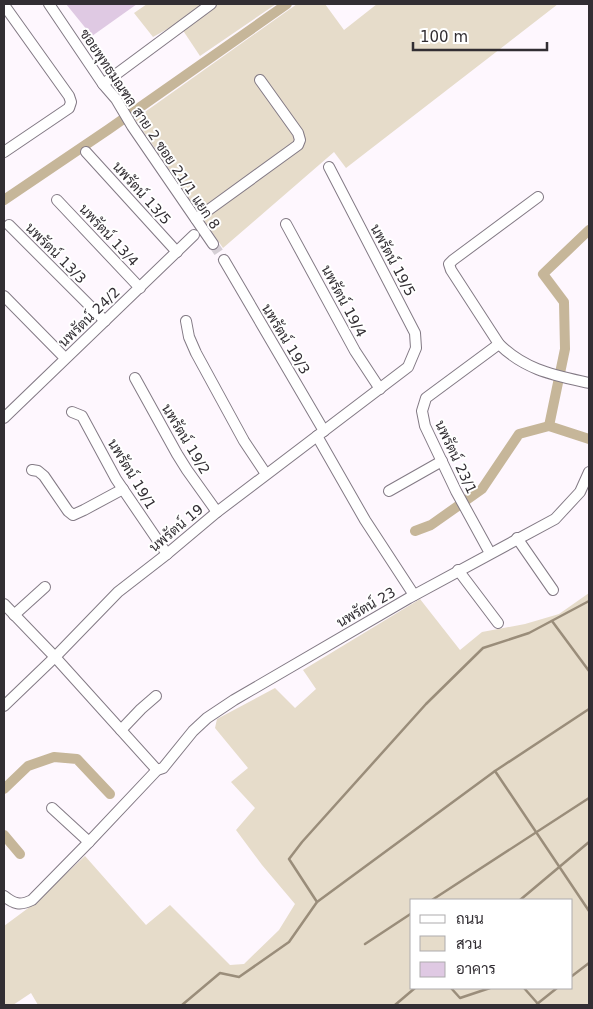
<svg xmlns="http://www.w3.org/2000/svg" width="593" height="1009" font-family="'DejaVu Sans',Sarabun,sans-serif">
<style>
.green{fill:#e6dcca;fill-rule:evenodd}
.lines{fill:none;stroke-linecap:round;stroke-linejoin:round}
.stream{stroke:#9a8d7a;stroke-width:2.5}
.canal{stroke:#c6b699;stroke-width:10}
.building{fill:#dfc9e3}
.minor-tunnel{stroke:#d5cfd5;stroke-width:10;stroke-dasharray:10 5;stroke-linecap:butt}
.minor-casing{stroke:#837a85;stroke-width:12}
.minor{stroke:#fff;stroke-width:10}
.labels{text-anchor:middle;stroke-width:4;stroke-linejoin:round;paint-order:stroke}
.street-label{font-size:14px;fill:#322e33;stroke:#fff}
</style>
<rect width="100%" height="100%" fill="#fef7fe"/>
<g class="green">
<path d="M147,4H276L200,56L178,23L153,37L134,13Z"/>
<path d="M297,4H325L344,30L377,4H558L346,168L334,152L223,248L135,119Z"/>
<path d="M589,593V1005H38L31,993L13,1005H4V926L31,906L85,856L146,925L170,905L230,965L244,964L279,930L295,904L262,865L236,830L255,808L231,782L248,768L215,728L217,719L275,688L295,708L316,689L303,670L420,599L460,650L482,632L525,624L559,614ZM412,900H572V988H412Z"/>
</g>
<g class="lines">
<g class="stream">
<path d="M552,621L589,671"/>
<path d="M589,709L495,771L589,911"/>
<path d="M432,900L589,798"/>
<path d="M520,900L589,842"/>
<path d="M317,902L495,771"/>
<path d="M365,944L412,913"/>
<path d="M572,976L589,963"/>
<path d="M451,988L460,998L490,988"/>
<path d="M524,988L539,1005"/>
<path d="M537,1004L557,988"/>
<path d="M182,1005L220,973L239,977L289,942L317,902L289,859L302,842L426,704L483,648L529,633L589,601"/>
<path d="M395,1005L415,988"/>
</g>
<g class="canal">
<path d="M4,200L109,129L287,4"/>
<path d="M549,426L565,349L564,302L543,274L589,230"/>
<path d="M415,531L431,525L482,489L519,434L549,426L589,439"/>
<path d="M4,789L28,766L54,757L77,759L110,794"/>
<path d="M4,835L20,854"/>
</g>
</g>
<path class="building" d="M66,4H137L92,36Z"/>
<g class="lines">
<path class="minor-tunnel" d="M213,244L224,260"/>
<g class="minor-casing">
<g id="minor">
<path d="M49,4L103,84L116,99L132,126L213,244"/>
<path d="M4,5L69,96L71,102L69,108L4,152"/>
<path d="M103,84L211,4"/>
<path d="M86,152L177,252"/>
<path d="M538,197L453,260L449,264L451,270L499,344C525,370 554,375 589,383"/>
<path d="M57,200L140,288"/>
<path d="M196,219L298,145L300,140L298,133L260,80"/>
<path d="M286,224L355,351L380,389"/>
<path d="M9,225L105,321"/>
<path d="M224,260L324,431"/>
<path d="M4,296L65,358"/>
<path d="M186,321L189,337L196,353L244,441L266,474"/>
<path d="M135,378L177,454L187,470L217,512"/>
<path d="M72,412L82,416L116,479L167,554"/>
<path d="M4,418L194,235"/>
<path d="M317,436L365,520L414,595"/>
<path d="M32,470L38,471L44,476L68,511L73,515L84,510L123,489"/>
<path d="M389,491L442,461"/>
<path d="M517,538L553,590"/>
<path d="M490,553L456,491L425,426L422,411L426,398L499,344"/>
<path d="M458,570L498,623"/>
<path d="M4,604L55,657L157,770"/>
<path d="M14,615L45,587"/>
<path d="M4,706L55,657L118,592L167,554L217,512L408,367L416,348L415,333L329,167"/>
<path d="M121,730L141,709L156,696"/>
<path d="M52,808L89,842"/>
<path d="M4,896C14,904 20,906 32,900L89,842L157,770L163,768L193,731L207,718L234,700L409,598L555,519L580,492L589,472"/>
</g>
</g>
<use href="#minor" class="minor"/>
</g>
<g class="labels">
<g class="street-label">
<text transform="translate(150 129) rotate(56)" y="5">ซอยพุทธมณฑล สาย 2 ซอย 21/1 แยก 8</text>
<text transform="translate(142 193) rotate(48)" y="5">นพรัตน์ 13/5</text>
<text transform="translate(109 235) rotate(47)" y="5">นพรัตน์ 13/4</text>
<text transform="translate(56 253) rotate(45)" y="5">นพรัตน์ 13/3</text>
<text transform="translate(393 260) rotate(62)" y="5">นพรัตน์ 19/5</text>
<text transform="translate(344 301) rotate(62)" y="5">นพรัตน์ 19/4</text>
<text transform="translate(89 317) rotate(-44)" y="5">นพรัตน์ 24/2</text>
<text transform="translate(286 339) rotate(59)" y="5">นพรัตน์ 19/3</text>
<text transform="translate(186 439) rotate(59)" y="5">นพรัตน์ 19/2</text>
<text transform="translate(456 457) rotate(65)" y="5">นพรัตน์ 23/1</text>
<text transform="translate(132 474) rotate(59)" y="5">นพรัตน์ 19/1</text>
<text transform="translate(176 528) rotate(-40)" y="5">นพรัตน์ 19</text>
<text transform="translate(366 607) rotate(-30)" y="5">นพรัตน์ 23</text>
</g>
</g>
<rect width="593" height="1009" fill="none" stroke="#322e33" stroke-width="10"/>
<rect x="410" y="899" width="162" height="90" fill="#ffffff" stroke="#adabad"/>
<rect x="420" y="915" width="25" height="8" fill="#ffffff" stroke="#adabad"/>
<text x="456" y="924" font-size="15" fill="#322e33">ถนน</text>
<rect x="420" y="936" width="25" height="15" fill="#e6dcca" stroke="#adabad"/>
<text x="456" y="949" font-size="15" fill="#322e33">สวน</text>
<rect x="420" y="962" width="25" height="15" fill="#dfc9e3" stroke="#adabad"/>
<text x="456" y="974" font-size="15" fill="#322e33">อาคาร</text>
<path d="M413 42v8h134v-8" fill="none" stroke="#322e33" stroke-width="2.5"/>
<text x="420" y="42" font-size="15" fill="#322e33" stroke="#ffffff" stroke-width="4" paint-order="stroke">100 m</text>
</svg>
